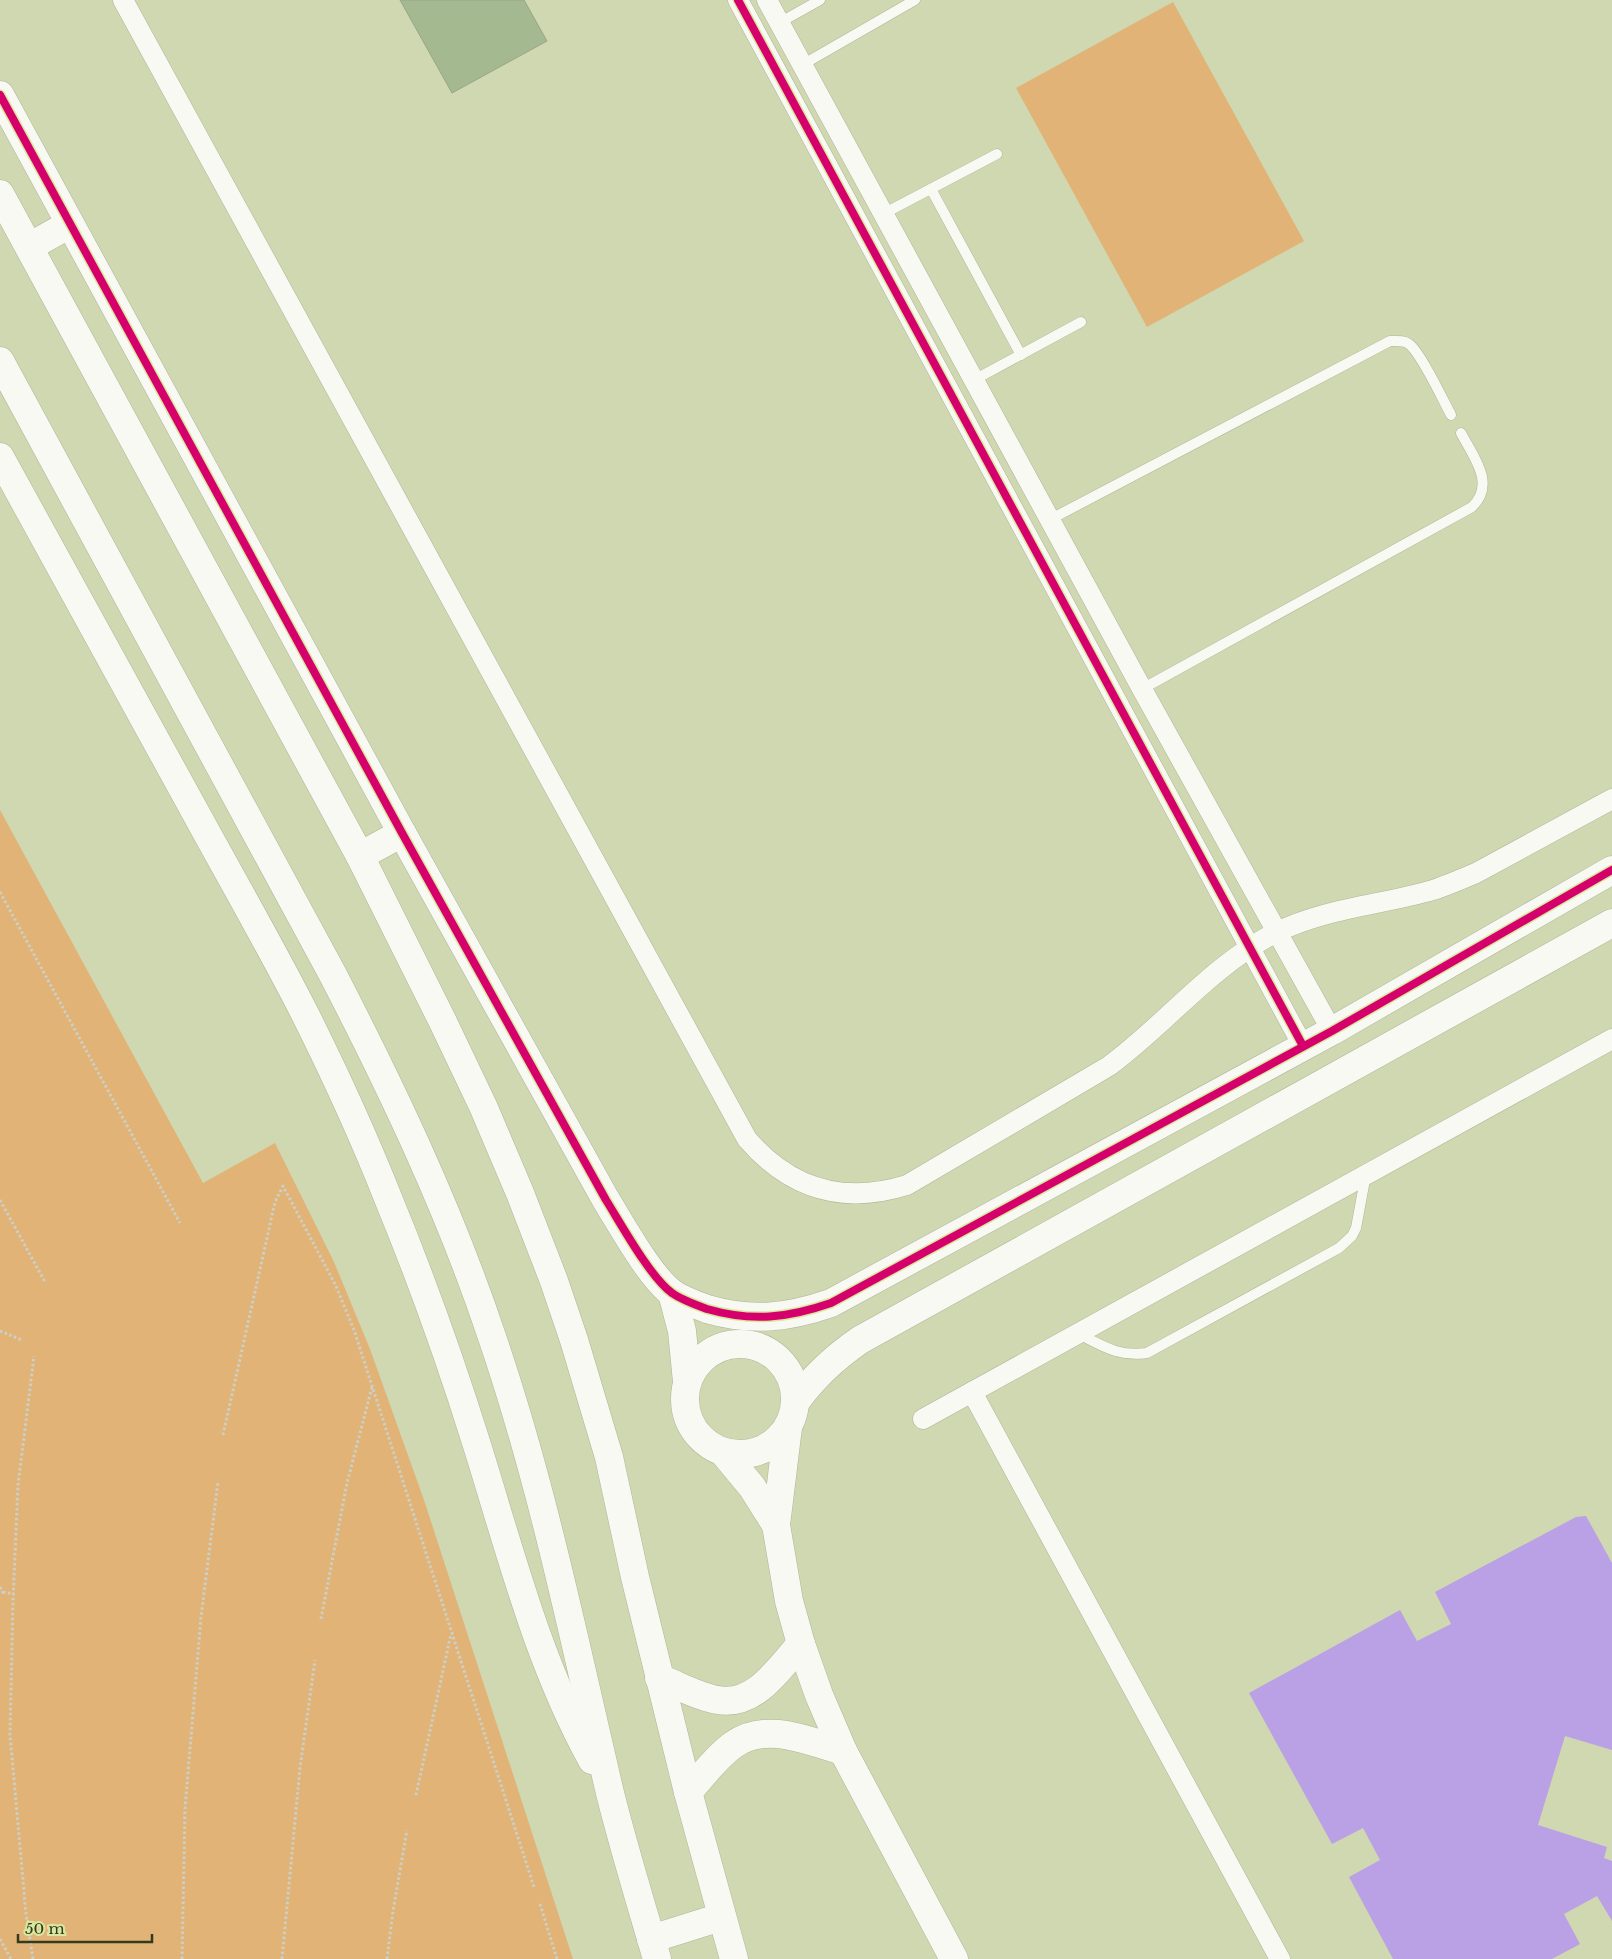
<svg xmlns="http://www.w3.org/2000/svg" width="1612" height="1959" font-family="'Libre Baskerville',serif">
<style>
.green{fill:#e1b377}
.water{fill:#baa0e5}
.building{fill:#a5b991;stroke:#99a589}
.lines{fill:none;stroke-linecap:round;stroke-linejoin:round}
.lane-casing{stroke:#afb698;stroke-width:11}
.street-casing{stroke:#afb698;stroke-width:21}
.secondary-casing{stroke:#afb698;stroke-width:29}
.path{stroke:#cdd0c4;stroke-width:3;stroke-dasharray:2.5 2.5;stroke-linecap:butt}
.lane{stroke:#f8f9f3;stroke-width:10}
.street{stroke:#f8f9f3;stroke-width:20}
.secondary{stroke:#f8f9f3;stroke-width:28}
.cycleway-casing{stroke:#d9e8a0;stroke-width:11}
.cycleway{stroke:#d6006c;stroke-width:8}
</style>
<rect width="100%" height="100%" fill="#cfd8b0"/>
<g class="green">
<path d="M1173,2L1304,241L1147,327L1016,88Z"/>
<path d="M0,810L203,1183L275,1143L334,1262L370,1349L424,1500L573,1959H0Z"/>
</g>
<path class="water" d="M1586,1516L1612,1563V1750L1565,1736L1538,1825L1607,1847L1604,1858L1612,1861V1921L1597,1896L1564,1914L1580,1944L1552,1959H1393L1349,1877L1380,1860L1363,1828L1332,1844L1249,1693L1400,1610L1417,1641L1451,1624L1435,1592L1576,1517Z"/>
<path class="building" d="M400,0H524L547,41L452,93Z"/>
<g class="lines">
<g class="lane-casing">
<g id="lane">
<path d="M779,23L820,0"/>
<path d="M802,65L915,0"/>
<path d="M931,189L1021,355"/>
<path d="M883,214L997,154"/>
<path d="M974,380L1081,322"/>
<path d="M1049,520L1390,341C1397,341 1404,340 1409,344C1421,353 1443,400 1451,415"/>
<path d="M1142,689L1472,507C1496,484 1474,458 1461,433"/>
<path d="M1079,1334C1103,1346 1118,1357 1147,1353L1339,1248L1352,1236L1356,1228L1366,1174"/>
</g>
</g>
<g class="street-casing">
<g id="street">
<path d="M123,0L747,1139C790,1189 843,1205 907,1185L1109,1066C1166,1024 1212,965 1275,933C1325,908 1381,905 1433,890C1448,885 1462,879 1476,873L1612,799"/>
<path d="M738,0L1303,1046"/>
<path d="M767,0L1142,689L1332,1031"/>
<path d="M972,1392L1280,1959"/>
<path d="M923,1419L1612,1039"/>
</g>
</g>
<g class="secondary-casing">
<g id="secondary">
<path d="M0,95L402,833L606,1200C621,1224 650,1277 672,1293C682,1300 696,1305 707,1309C752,1322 788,1318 831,1303L1332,1031L1612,870"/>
<path d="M0,194L360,856L442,1020L483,1106L520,1193L554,1281L574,1340L609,1457L635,1577L688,1792L734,1959"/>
<path d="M29,247L70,224"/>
<path d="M0,361L332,973C393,1091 450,1211 492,1337C543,1486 574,1640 610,1793C624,1849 641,1904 657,1959"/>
<path d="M0,457C66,577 132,697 198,817C234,883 271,947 305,1014C335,1074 363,1135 388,1198C421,1278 450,1359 476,1442C510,1550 537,1660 592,1760"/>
<path d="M360,856L402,833"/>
<path d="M672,1293L682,1331L687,1382"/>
<circle cx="740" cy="1399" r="55"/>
<path d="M795,1403C813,1377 834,1358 860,1340L1612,923"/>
<path d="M788,1427L776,1525L789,1601L801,1644L819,1695L843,1751L954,1959"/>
<path d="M723,1452L752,1487L776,1525"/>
<path d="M659,1678C678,1685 698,1697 718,1700C755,1707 779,1668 801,1644"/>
<path d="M688,1792C702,1777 716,1757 733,1745C766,1721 808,1741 843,1751"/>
<path d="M651,1939L721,1917"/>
</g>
</g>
<g class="path">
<path d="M0,892L180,1223"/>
<path d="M0,1200L45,1282"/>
<path d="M0,1331L22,1340"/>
<path d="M223,1435L275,1202L283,1186L336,1286L354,1330L534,1887"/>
<path d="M0,1587L3,1592L0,1594"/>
<path d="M3,1592L14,1594"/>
<path d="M321,1619L347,1483L372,1387"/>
<path d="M416,1795L451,1634"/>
<path d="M540,1904L557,1959"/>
<path d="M0,1939L11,1959"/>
<path d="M33,1959L26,1914L10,1735L13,1600L18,1485L34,1356"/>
<path d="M182,1959L185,1809L201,1617L218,1482"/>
<path d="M282,1959L300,1768L315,1660"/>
<path d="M387,1959L393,1911L407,1830"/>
</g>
<use href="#lane" class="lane"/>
<use href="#street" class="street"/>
<use href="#secondary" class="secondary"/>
<g class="cycleway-casing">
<g id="cycleway">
<path d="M738,0L1303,1046"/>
<path d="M0,95L402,833L606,1200C621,1224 650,1277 672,1293C682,1300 696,1305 707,1309C752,1322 788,1318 831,1303L1332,1031L1612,870"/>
</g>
</g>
<use href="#cycleway" class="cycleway"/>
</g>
<path d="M18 1934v8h134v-8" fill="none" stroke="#343a1d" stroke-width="2.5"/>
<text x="25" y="1934" font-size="15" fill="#343a1d" stroke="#d9e8a0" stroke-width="4" paint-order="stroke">50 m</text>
</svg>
